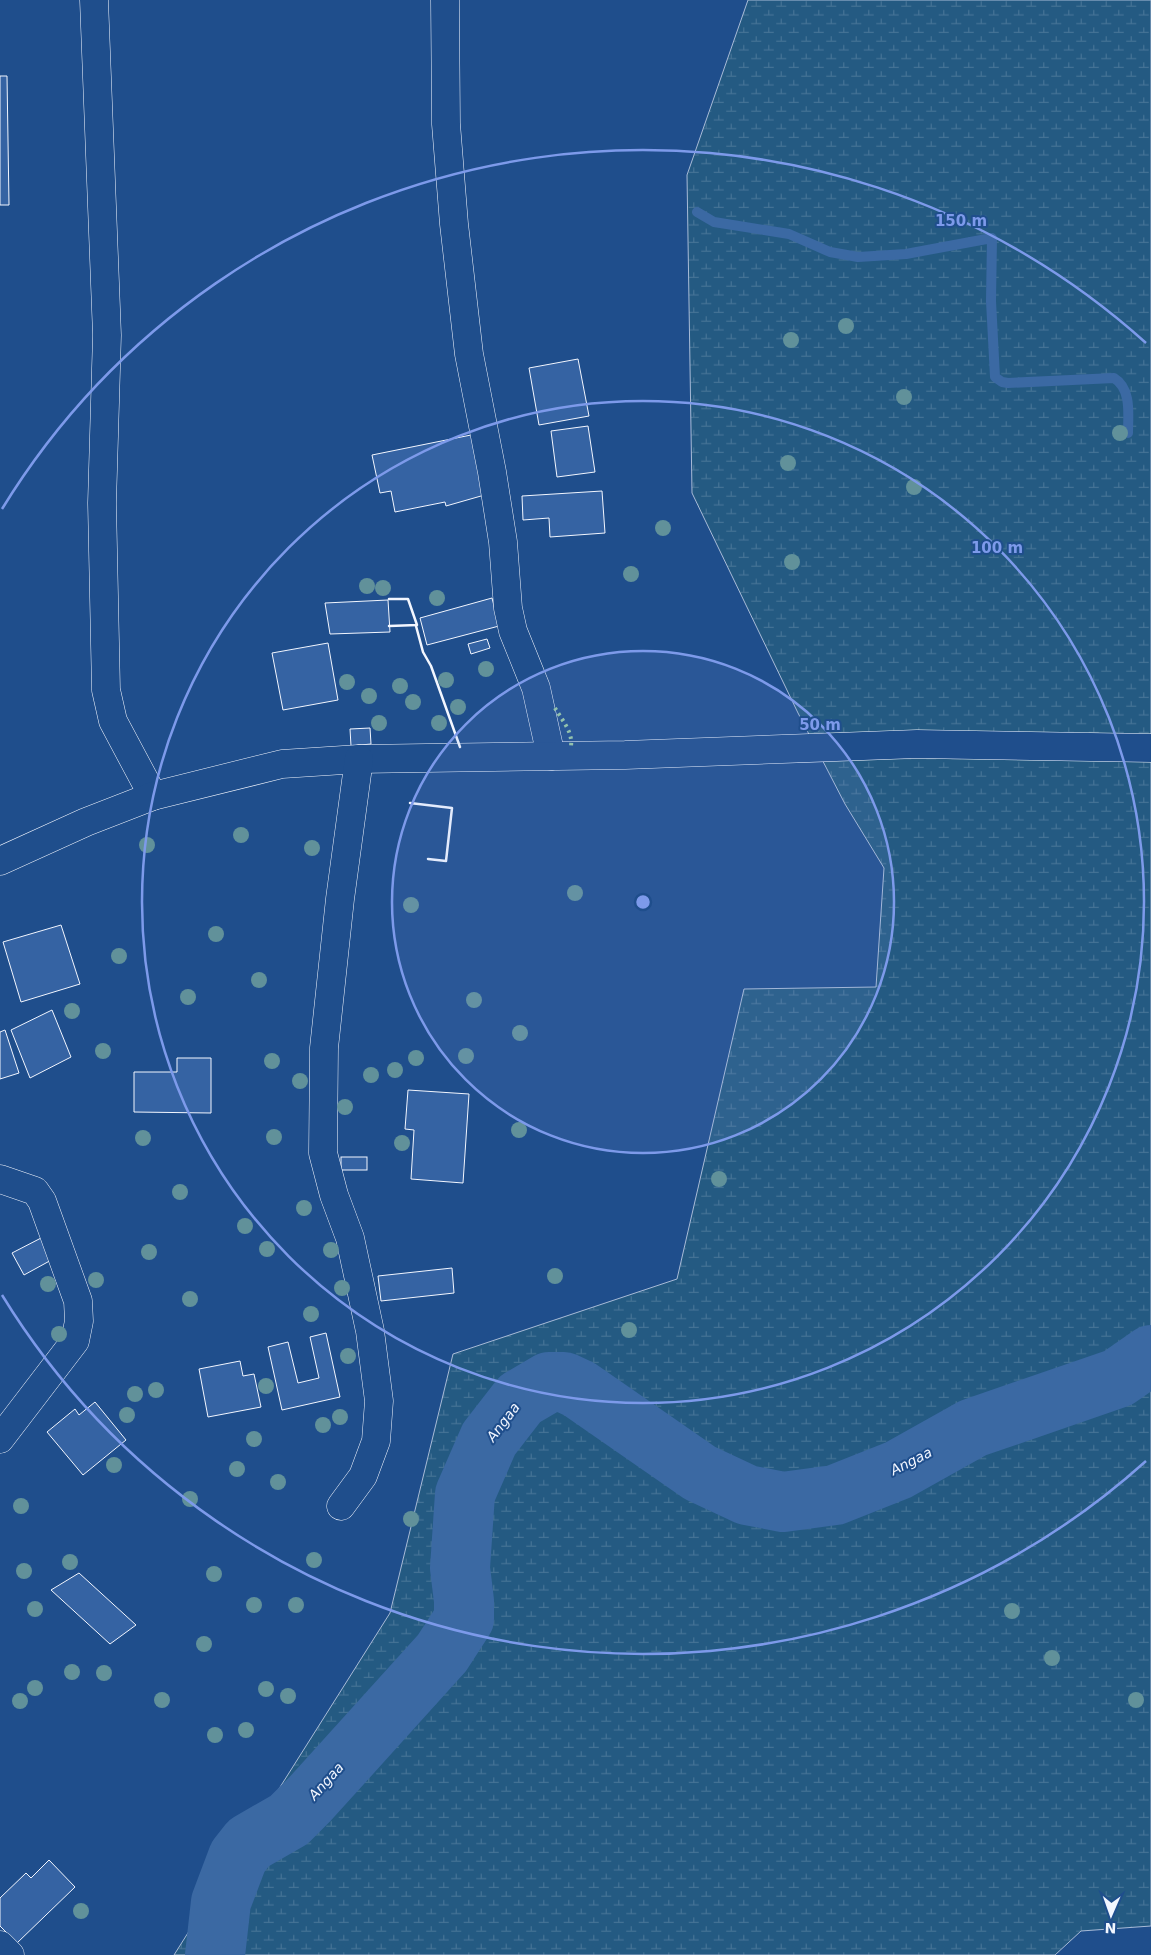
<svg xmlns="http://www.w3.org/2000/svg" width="1151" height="1955" font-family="'DejaVu Sans',sans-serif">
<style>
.wetland{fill:url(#wetland-marsh);stroke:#a8bbd7}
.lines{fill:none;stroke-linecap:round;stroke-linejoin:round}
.stream{stroke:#3b69a3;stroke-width:10}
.river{stroke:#3b69a3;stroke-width:60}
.building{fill:#3563a3;stroke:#f2f6ff}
.minor-casing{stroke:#f2f6ff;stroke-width:29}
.minor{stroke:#1f4e8c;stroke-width:28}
.hedge{stroke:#97c8a6;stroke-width:4;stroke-dasharray:2.5 4;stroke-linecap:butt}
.wall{stroke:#f2f6ff;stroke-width:2.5}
.tree{fill:#61919a}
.ring{fill:none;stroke:#7d9aea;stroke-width:2.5}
.labels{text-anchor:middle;stroke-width:4;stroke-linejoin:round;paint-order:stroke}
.water-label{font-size:14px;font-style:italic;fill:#f2f6ff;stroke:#1f4e8c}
.centre{fill:#7d9aea;stroke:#1f4e8c;stroke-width:2.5}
.ring-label{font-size:15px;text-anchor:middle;font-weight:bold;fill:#7d9aea;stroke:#1f4e8c;stroke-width:4;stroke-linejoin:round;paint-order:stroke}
</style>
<defs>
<pattern id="wetland-marsh" width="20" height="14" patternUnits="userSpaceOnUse" patternTransform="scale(1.25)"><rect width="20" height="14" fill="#245a82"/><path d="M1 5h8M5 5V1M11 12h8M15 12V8" fill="none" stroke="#447295"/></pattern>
</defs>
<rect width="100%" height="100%" fill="#1f4e8c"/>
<path class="wetland" d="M748,0H1151V1926L1081,1931L1055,1955H174L390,1613L453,1354L677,1279L744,989L876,987L884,868L845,804L798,713L692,493L687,175Z"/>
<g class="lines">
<path class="stream" d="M697,212L714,222L789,234L830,252L858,257L906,254L992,238L991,301L995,377L1002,382L1008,383L1114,378C1132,389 1128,415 1128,433"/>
<path class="river" d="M215,1955L221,1902L238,1857L249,1843L289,1820L310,1799L442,1653L464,1619V1601L460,1568L465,1494L489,1439L520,1399L549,1382H564L579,1389L700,1473L747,1495L783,1502L835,1495L898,1470L973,1428L1118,1378L1151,1355"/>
</g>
<g class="building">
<path d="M0,76H7L9,205H0Z"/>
<path d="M578,359L589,416L539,425L529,368Z"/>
<path d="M588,426L595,472L557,477L551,431Z"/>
<path d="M476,434L488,494L446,506L445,502L395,512L391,491L380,493L372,455Z"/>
<path d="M602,491L605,533L550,537L549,518L523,520L522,496Z"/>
<path d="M492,598L499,626L427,645L420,618Z"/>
<path d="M388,600L390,632L330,634L325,603Z"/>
<path d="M487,639L490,648L471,654L468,644Z"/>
<path d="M328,643L338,700L283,710L272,653Z"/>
<path d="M370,728L371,744L351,746L350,729Z"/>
<path d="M61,925L80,984L21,1002L3,942Z"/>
<path d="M52,1010L71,1057L30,1078L11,1030Z"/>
<path d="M5,1030L19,1073L0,1079V1032Z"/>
<path d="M177,1058H211V1113L134,1112V1072H177Z"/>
<path d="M408,1090L469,1094L463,1183L411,1179L414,1130L405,1129Z"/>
<rect x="341" y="1157" width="26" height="13"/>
<path d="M43,1237L55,1258L24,1275L12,1253Z"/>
<path d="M452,1268L454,1293L381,1301L378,1276Z"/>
<path d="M326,1333L340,1397L282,1410L268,1347L288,1342L298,1383L319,1378L310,1337Z"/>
<path d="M240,1361L243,1376L254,1374L261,1407L208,1417L199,1369Z"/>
<path d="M95,1402L126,1440L83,1475L47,1432L75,1409L79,1415Z"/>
<path d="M79,1573L136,1625L110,1644L51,1590Z"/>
<path d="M49,1860L75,1887L17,1943L0,1926V1898L26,1873L31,1878Z"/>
</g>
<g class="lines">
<g class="minor-casing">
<g id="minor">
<path d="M94,0L107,335L102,503L106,690L113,721L153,796"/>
<path d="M445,0L446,124L454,224L469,354L492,472L503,542L508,608L513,631L536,688L551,756"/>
<path d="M0,861L86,822L153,796L282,764L359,759L625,755L917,744L1151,748"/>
<path d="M0,1179L35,1191L42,1201L78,1301L79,1321L75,1341L0,1439"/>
<path d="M341,1506L363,1476L376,1441L379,1401L370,1331L350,1238L334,1195L323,1153L324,1048L340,899L359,759"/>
<path d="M0,1945L10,1955"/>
</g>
</g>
<use href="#minor" class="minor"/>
<path class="hedge" d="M555,708C562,720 573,732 571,746"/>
<g class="wall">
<path d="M389,599H408L417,625L389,626"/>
<path d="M416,626L423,652L431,666L460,747"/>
<path d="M410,803L452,808L446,861L428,859"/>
</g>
</g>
<g class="tree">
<circle cx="846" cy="326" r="8"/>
<circle cx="791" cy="340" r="8"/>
<circle cx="904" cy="397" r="8"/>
<circle cx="1120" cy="433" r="8"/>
<circle cx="788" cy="463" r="8"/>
<circle cx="914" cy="487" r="8"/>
<circle cx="663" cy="528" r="8"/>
<circle cx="792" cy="562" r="8"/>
<circle cx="631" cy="574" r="8"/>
<circle cx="367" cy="586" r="8"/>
<circle cx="383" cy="588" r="8"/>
<circle cx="437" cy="598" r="8"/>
<circle cx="486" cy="669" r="8"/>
<circle cx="446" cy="680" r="8"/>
<circle cx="347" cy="682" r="8"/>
<circle cx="400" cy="686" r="8"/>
<circle cx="369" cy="696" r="8"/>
<circle cx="413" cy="702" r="8"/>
<circle cx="458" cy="707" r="8"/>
<circle cx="379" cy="723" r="8"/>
<circle cx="439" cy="723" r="8"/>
<circle cx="241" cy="835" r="8"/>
<circle cx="147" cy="845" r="8"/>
<circle cx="312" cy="848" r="8"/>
<circle cx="575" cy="893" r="8"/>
<circle cx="411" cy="905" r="8"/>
<circle cx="216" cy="934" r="8"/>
<circle cx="119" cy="956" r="8"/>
<circle cx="259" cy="980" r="8"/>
<circle cx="188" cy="997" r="8"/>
<circle cx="474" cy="1000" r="8"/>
<circle cx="72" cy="1011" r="8"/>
<circle cx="520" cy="1033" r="8"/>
<circle cx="103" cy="1051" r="8"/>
<circle cx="466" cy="1056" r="8"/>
<circle cx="416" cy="1058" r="8"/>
<circle cx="272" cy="1061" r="8"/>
<circle cx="395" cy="1070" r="8"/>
<circle cx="371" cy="1075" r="8"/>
<circle cx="300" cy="1081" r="8"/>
<circle cx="345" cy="1107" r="8"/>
<circle cx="519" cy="1130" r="8"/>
<circle cx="274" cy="1137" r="8"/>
<circle cx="143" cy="1138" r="8"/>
<circle cx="402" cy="1143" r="8"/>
<circle cx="719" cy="1179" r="8"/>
<circle cx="180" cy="1192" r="8"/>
<circle cx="304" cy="1208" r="8"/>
<circle cx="245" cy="1226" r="8"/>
<circle cx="267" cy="1249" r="8"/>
<circle cx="331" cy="1250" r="8"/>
<circle cx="149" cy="1252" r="8"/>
<circle cx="555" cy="1276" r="8"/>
<circle cx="96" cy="1280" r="8"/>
<circle cx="48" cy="1284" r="8"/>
<circle cx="342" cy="1288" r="8"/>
<circle cx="190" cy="1299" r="8"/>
<circle cx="311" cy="1314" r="8"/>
<circle cx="629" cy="1330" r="8"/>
<circle cx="59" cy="1334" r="8"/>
<circle cx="348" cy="1356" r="8"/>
<circle cx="266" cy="1386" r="8"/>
<circle cx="156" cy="1390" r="8"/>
<circle cx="135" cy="1394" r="8"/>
<circle cx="127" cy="1415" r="8"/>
<circle cx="340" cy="1417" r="8"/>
<circle cx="323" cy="1425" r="8"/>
<circle cx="254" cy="1439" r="8"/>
<circle cx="114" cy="1465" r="8"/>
<circle cx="237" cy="1469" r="8"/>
<circle cx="278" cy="1482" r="8"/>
<circle cx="190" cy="1499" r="8"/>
<circle cx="21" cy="1506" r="8"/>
<circle cx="411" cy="1519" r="8"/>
<circle cx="314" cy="1560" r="8"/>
<circle cx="70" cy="1562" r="8"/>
<circle cx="24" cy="1571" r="8"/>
<circle cx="214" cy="1574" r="8"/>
<circle cx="254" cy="1605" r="8"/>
<circle cx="296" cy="1605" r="8"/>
<circle cx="35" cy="1609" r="8"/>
<circle cx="1012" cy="1611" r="8"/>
<circle cx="204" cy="1644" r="8"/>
<circle cx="1052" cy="1658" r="8"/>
<circle cx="72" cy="1672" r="8"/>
<circle cx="104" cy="1673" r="8"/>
<circle cx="35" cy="1688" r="8"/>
<circle cx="266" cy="1689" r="8"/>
<circle cx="288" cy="1696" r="8"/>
<circle cx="162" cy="1700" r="8"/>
<circle cx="1136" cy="1700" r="8"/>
<circle cx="20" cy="1701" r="8"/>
<circle cx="246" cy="1730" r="8"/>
<circle cx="215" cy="1735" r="8"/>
<circle cx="81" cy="1911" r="8"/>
</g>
<circle cx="643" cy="902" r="251" fill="#7d9aea" fill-opacity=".12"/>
<g class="ring">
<circle cx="643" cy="902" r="251"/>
<circle cx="643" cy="902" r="501"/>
<path d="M1146 1461A752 752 0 0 1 2 1295M2 509A752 752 0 0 1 1146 343"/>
</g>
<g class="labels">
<g class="water-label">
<text transform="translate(503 1422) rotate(-53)" y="5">Angaa</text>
<text transform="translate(911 1461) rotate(-27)" y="5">Angaa</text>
<text transform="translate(326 1781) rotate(-48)" y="5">Angaa</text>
</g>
</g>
<circle cx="643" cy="902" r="8" class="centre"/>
<g class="ring-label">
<text x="961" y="226">150 m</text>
<text x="997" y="553">100 m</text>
<text x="820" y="730">50 m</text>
</g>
<g transform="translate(1111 1915) rotate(182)" stroke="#1f4e8c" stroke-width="4" paint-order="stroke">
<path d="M0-4L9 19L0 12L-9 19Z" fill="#f2f6ff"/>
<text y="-8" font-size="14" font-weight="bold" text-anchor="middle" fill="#f2f6ff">N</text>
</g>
</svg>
